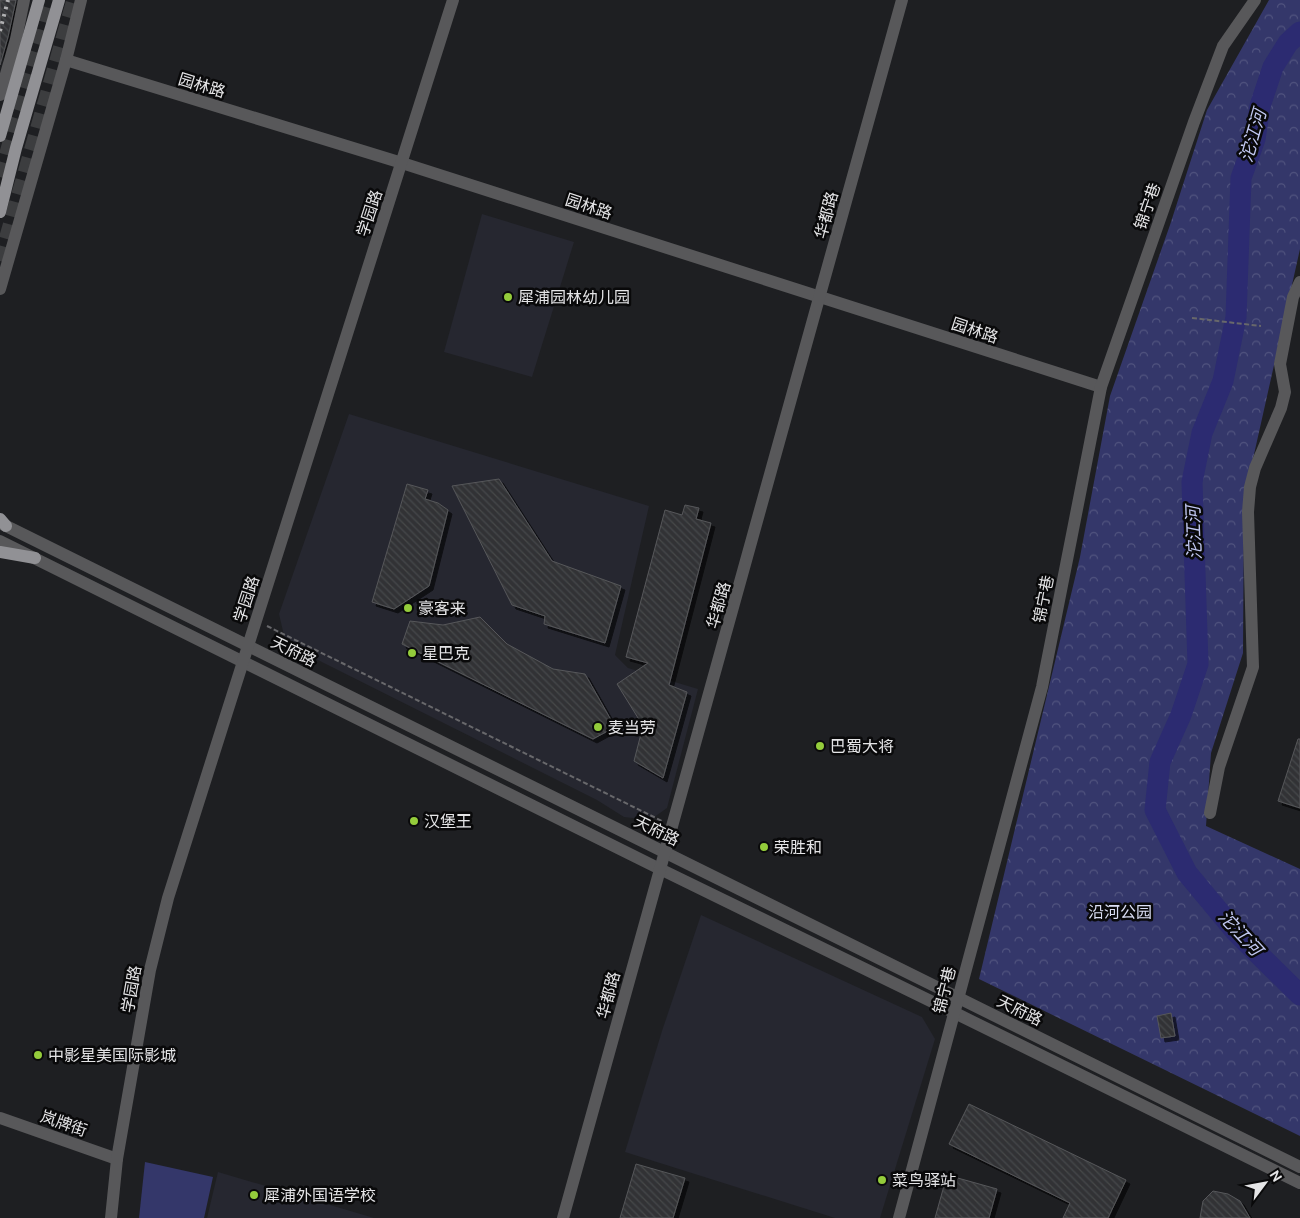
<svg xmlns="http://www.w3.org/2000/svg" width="1300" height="1218" font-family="Ubuntu,'Noto Sans SC',sans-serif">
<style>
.built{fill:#262730}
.grass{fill:#34376a}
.park{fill:url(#park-crowns)}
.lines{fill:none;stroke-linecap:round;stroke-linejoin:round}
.river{stroke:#2c2b71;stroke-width:21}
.building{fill:url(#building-back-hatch);stroke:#56575a;filter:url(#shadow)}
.highway-tunnel{stroke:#3c3d3f;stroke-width:15;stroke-dasharray:15 8;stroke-linecap:butt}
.path{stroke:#68686b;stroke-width:2;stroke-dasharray:5 2.5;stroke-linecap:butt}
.minor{stroke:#58585a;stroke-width:12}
.major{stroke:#919195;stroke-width:12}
.rail{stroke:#b0b0b2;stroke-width:4;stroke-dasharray:2.5 5;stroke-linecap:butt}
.poi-dot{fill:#94cc3b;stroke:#09090a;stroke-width:2}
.labels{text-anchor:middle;stroke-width:5;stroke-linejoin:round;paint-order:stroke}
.street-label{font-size:16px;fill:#e4e4e6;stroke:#09090a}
.poi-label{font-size:16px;fill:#e4e4e6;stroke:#09090a;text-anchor:start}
.park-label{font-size:16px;fill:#dbdff5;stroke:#09090a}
.water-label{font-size:18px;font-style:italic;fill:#c2c9f3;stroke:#09090a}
</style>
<defs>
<pattern id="park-crowns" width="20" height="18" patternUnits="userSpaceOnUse" patternTransform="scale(1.25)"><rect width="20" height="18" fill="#34376a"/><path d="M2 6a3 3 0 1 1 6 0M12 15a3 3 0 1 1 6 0" fill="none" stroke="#51547f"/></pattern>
<pattern id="building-back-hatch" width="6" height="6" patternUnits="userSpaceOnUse" patternTransform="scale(1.25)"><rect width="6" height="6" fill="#323336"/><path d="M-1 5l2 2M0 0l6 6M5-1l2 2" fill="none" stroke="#464749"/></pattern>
<filter id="shadow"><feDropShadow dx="4" dy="4" stdDeviation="0" flood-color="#0009"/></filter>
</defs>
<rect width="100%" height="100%" fill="#1e1f22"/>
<g class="built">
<path d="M482,214L574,242L532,377L444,352Z"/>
<path d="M349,414L649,506L615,655L628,668L698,689L667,808L650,820L624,817L597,800L286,644L279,614Z"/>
<path d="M701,915L922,1017L935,1039L880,1218H835L625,1152L662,1031Z"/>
<path d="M218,1172L374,1218H207Z"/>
</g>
<path class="grass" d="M145,1162L213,1177L204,1218H139Z"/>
<path class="park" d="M1269,0H1300V249L1244,499L1243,653L1211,753L1206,826L1300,869V1136L979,979L1080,557L1110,396L1170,225L1207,110Z"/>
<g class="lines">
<path class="river" d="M1300,32L1288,43L1273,67L1260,106L1255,139L1241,178L1236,317L1223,381L1202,433L1192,482L1198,664L1181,715L1160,762L1155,810L1187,873L1236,932L1300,995"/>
</g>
<g class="building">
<path d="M0,0H16L8,37L0,65Z"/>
<path d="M499,479L552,561L621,586L605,643L544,624L545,616L512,605L452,486Z"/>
<path d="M407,484L428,490L425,499L438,503L448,510L429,586L394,609L372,602Z"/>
<path d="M685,505L699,508L696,519L711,523L669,685L687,692L663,778L634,761L643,726L617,684L648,663L626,657L665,510L682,515Z"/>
<path d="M480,617L507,644L553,669L585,674L615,727L593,739L402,644L410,621L443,625Z"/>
<path d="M1298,739H1300V808L1278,801Z"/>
<path d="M1171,1013L1175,1036L1161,1038L1157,1016Z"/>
<path d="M969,1104L1126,1180L1108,1218H1063L1070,1203L949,1144Z"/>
<path d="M636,1164L685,1178L673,1218H620Z"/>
<path d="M947,1175L997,1189L989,1218H935Z"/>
<path d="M1213,1191L1228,1194L1240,1201L1250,1218H1200L1203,1201Z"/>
</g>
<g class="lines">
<g class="highway-tunnel">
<path d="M0,177L51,0"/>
<path d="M0,261L74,0"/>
</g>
<g class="path">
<path d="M1192,318L1261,326"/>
<path d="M267,626L662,821"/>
</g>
<g class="minor">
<path d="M66,60L402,163L1101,387"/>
<path d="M0,95L16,39L24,0"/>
<path d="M0,289L66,60L81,0"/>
<path d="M0,523L1300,1167"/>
<path d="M0,541L660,869L955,1013L1300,1183"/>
<path d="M1210,813L1219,767L1253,667L1248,512L1250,487L1255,468L1281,408L1285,392L1280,364L1293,297L1300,282"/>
<path d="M0,1118L117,1159"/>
<path d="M111,1218L117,1159L150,970L168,898L453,0"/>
<path d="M563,1218L902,0"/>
<path d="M899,1218L1042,687L1101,387L1194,122L1223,46L1255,0"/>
</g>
<g class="major">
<path d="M0,136L39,0"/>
<path d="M0,212L16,148L59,0"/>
<path d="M0,519L6,526"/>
<path d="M0,552L35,558"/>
</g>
<path class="rail" d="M0,31L8,0"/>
</g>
<g class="poi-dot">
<circle cx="508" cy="297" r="5"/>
<circle cx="408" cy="608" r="5"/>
<circle cx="412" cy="653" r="5"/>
<circle cx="598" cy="727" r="5"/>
<circle cx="820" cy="746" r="5"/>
<circle cx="414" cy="821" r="5"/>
<circle cx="764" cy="847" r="5"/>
<circle cx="38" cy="1055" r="5"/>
<circle cx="882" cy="1180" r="5"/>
<circle cx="254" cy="1195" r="5"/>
</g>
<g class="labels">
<g class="street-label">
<text transform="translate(202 85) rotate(17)" y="6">园林路</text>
<text transform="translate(589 206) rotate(18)" y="6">园林路</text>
<text transform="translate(1147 206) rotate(-71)" y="6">锦宁巷</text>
<text transform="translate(369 213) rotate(-72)" y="6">学园路</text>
<text transform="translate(826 215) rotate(-75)" y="6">华都路</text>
<text transform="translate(975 330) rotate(18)" y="6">园林路</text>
<text transform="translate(246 599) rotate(-72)" y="6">学园路</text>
<text transform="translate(1043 599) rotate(-79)" y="6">锦宁巷</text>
<text transform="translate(718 605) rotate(-74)" y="6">华都路</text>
<text transform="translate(294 651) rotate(26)" y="6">天府路</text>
<text transform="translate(657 830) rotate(26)" y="6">天府路</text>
<text transform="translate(131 989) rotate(-80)" y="6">学园路</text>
<text transform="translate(944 990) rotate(-76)" y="6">锦宁巷</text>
<text transform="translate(608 995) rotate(-75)" y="6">华都路</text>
<text transform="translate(1020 1010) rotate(26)" y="6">天府路</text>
<text transform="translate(64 1123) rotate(19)" y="6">岚牌街</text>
</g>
<g class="poi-label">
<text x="518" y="303">犀浦园林幼儿园</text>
<text x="418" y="614">豪客来</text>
<text x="422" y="659">星巴克</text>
<text x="608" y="733">麦当劳</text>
<text x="830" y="752">巴蜀大将</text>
<text x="424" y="827">汉堡王</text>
<text x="774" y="853">荣胜和</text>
<text x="48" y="1061">中影星美国际影城</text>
<text x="892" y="1186">菜鸟驿站</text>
<text x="264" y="1201">犀浦外国语学校</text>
</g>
<g class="park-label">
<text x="1120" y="918">沿河公园</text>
</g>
<g class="water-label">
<text transform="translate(1253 136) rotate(-74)" y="6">沱江河</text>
<text transform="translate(1194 533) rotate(-92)" y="6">沱江河</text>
<text transform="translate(1240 933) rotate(47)" y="6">沱江河</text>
</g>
</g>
<g transform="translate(1265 1183) rotate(58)" stroke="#09090a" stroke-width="4" paint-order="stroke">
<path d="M0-4L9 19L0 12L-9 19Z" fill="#e4e4e6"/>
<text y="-8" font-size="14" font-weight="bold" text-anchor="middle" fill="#e4e4e6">N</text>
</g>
</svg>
